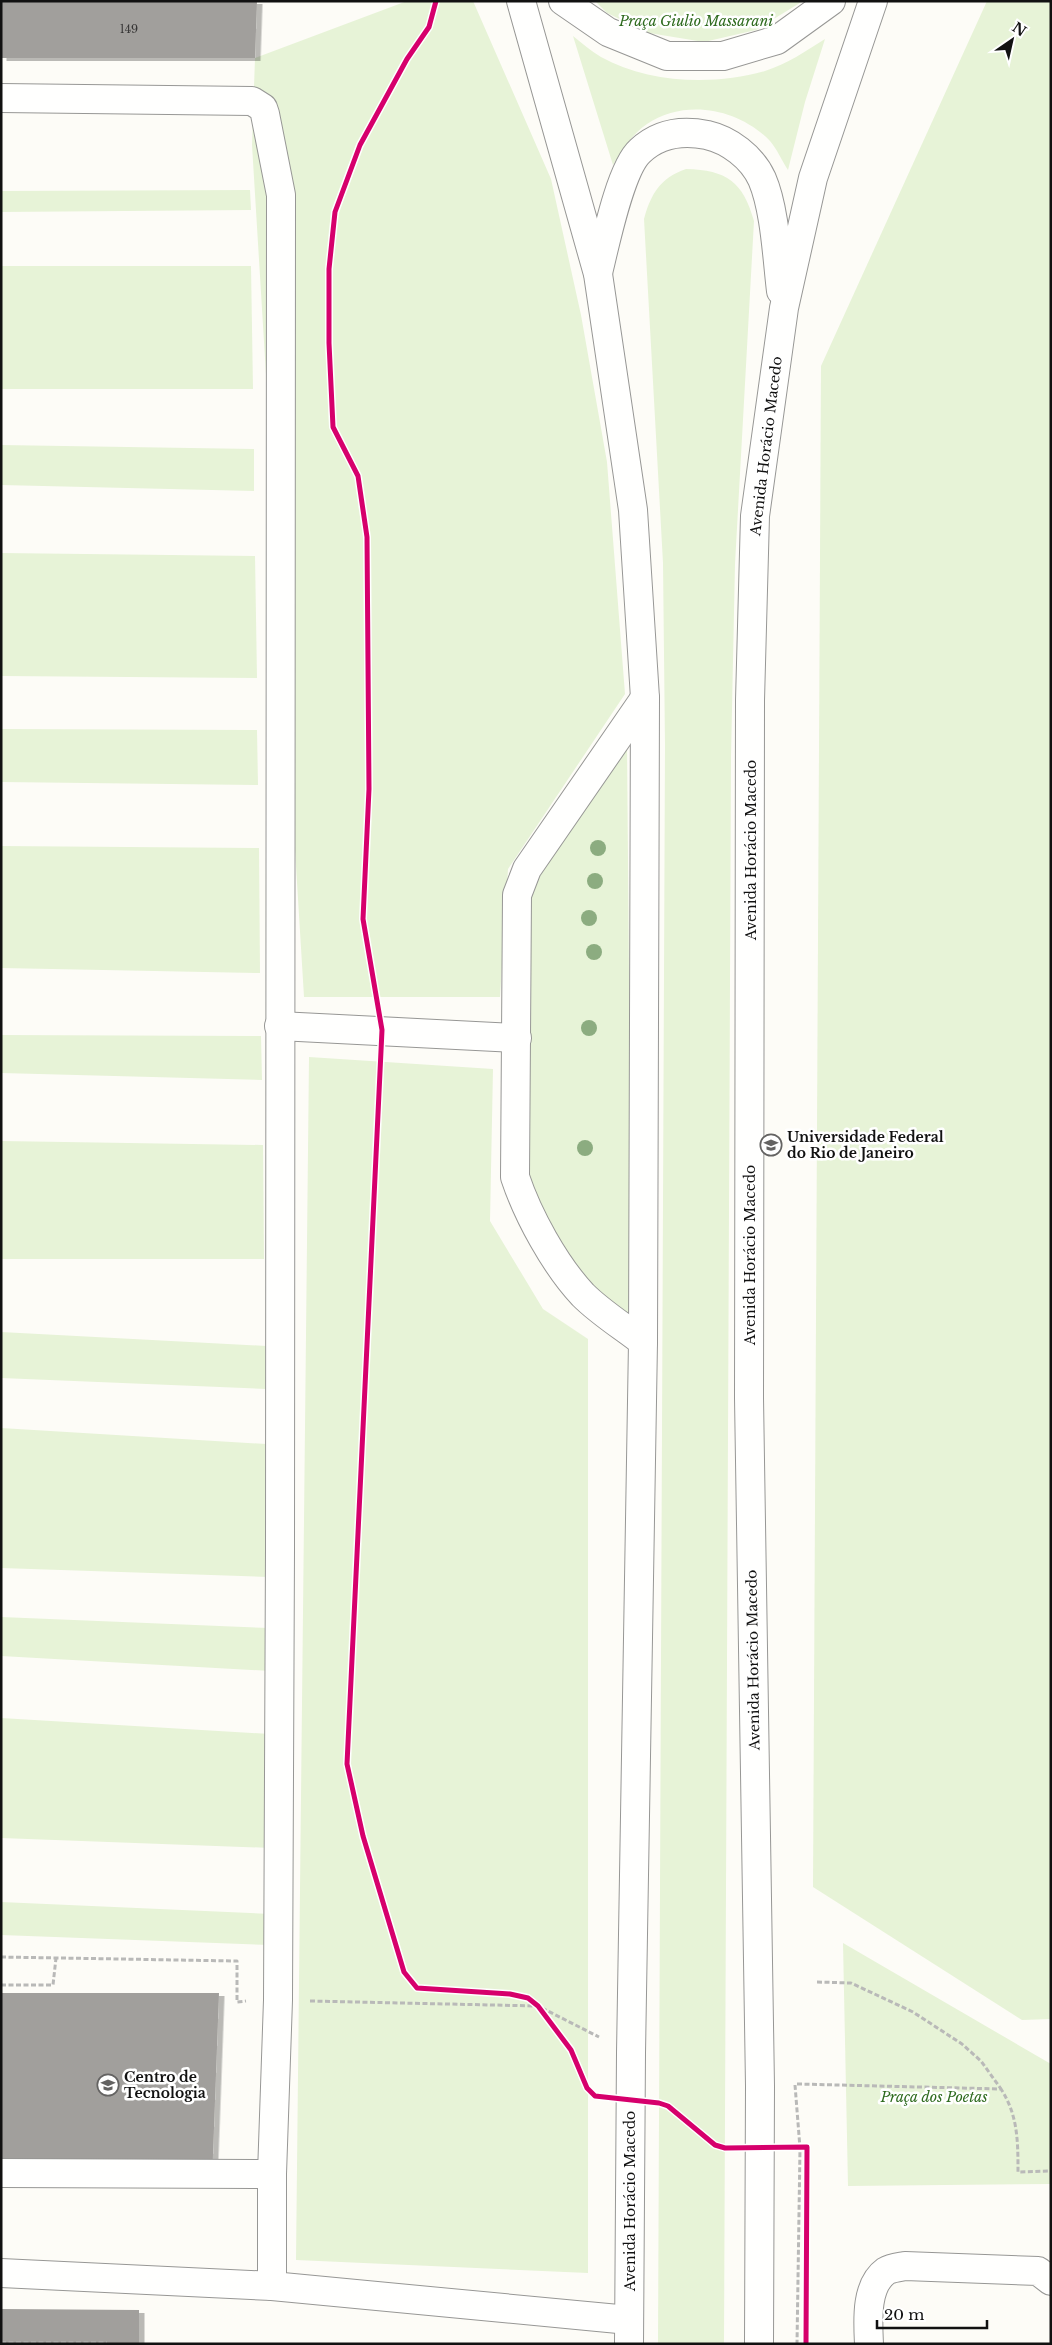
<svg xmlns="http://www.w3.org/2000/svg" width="1052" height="2345" font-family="'Libre Baskerville',serif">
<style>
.green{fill:#e7f3d7}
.building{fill:#a19f9c;filter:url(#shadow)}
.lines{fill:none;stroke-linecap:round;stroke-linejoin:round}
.minor-casing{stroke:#979795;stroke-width:30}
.path{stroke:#b9b9b8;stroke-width:3;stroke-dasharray:5 2.5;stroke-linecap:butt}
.minor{stroke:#fffffe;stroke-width:28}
.cycleway-casing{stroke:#fff;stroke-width:8}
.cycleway{stroke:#d6006c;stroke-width:5}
.tree{fill:#8cac80}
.labels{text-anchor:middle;stroke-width:5;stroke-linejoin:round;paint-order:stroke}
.number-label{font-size:11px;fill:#353434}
.park-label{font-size:14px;font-style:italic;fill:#2f6b1f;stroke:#fff}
.street-label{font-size:14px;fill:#111;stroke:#fff}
.poi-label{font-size:14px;font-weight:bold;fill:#111;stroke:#fff;text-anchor:start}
</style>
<defs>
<filter id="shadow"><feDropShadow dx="5.5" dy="3" stdDeviation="0" flood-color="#0004"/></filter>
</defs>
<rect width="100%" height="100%" fill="#fdfcf7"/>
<g class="green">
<path d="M407,1H473L551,179L581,315L607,462L625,694L508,869L500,997H304L252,145L255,58Z"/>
<path d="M595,1H803L756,30L704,42L649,33L607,13Z"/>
<path d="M987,1H1051V2019L1022,2020L813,1887L821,366Z"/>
<path d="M573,36C582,43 591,51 601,57C648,83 713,86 765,71C787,64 806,51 825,39L805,102L788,170C782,161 777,149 770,141C739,109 686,98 647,124C632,134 623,149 613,165Z"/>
<path d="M686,169C727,170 743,182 754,221L735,564L731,757L724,2344H658L665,746L663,563L644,219C651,194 660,178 686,169Z"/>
<path d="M250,190L251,210L1,212V191Z"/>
<path d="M1,266H251L253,389H1Z"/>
<path d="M1,445L254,449V491L1,485Z"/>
<path d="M1,553L255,556L257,678L1,676Z"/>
<path d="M1,729L257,730L258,785L1,782Z"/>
<path d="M627,744L632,1321L591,1292L534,1205L526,1175L525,900L533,875Z"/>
<path d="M1,846L259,848L260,973L1,968Z"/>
<path d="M1,1035L261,1036L262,1080L1,1073Z"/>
<path d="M309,1057L493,1069L490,1221L543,1309L588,1339V2273L296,2260Z"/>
<path d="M1,1141L263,1145L264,1259H1Z"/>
<path d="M1,1332L266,1346V1389L1,1378Z"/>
<path d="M1,1428L266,1444L268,1577L1,1568Z"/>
<path d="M1,1617L269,1628L270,1671L1,1656Z"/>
<path d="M1,1718L270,1734L271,1848L1,1838Z"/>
<path d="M1,1902L271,1914L270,1945L1,1935Z"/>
<path d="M843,1943L1051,2064V2184L848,2186Z"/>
</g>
<g class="building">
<path d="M1,1H257L255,58H1Z"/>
<path d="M1,1993H219L212,2181L1,2178Z"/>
<path d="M1,2309L139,2310V2344H1Z"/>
</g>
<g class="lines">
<g class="minor-casing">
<g id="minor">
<path d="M521,1L598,274L633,510L645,698L643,1342L631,2053L629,2344"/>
<path d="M563,1L608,32L667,56H723L777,40L831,1"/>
<path d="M1,98L252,101L263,108L265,114L281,195L280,1550L278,2000L272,2174V2286"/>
<path d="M598,273C605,245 620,169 640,151C659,133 682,130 707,135C729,140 752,157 762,179C775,209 777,258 781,291"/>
<path d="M279,1026L517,1038"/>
<path d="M643,1342C624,1327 601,1313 583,1295C555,1265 528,1216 515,1177L517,895L527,869L645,698"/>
<path d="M1,2173L272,2174"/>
<path d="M1,2273L272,2286L629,2320"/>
<path d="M759,2344L760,2086L749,1398L750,700L755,516L784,308L813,178L873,1"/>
<path d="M869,2344C868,2322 865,2286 886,2271C891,2268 900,2267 905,2266L1038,2271L1051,2281"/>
</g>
</g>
<g class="path">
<path d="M1,1957L237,1961V2002L246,2001"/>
<path d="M817,1982L851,1983L913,2012L962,2044L981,2061L1001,2089"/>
<path d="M1,1985H53L56,1958"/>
<path d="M310,2001L538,2006L599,2037"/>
<path d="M797,2084L1001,2089C1018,2115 1018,2142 1018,2172L1051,2171"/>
<path d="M795,2085L800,2148L797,2344"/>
<path d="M1,2343H107"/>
</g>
<use href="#minor" class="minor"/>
<g class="cycleway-casing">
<path id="cycleway" d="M436,1L429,27L407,59L360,145L335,212L329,269V343L333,427L358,476L367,537L369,789L363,919L382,1030L347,1764L363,1836L404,1972L417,1988L510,1994L528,1998L538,2006L571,2050L587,2088L595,2096L659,2103L668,2106L715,2145L725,2148L807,2147L806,2344"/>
</g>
<use href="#cycleway" class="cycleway"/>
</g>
<g class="tree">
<circle cx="598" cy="848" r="8"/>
<circle cx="595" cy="881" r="8"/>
<circle cx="589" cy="918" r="8"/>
<circle cx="594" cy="952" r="8"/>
<circle cx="589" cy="1028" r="8"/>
<circle cx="585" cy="1148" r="8"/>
</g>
<defs>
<g id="university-ring" transform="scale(1.125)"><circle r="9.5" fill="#fff" stroke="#646362" stroke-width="1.5"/><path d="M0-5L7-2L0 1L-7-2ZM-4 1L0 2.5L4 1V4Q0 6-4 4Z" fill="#646362"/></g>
</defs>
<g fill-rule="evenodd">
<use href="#university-ring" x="771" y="1145"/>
<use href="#university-ring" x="108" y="2085"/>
</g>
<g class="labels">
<g class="number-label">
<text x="129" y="33">149</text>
</g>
<g class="park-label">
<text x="696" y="26">Praça Giulio Massarani</text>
<text x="934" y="2102">Praça dos Poetas</text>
</g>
<g class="street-label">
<text transform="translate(766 446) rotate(-83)" y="5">Avenida Horácio Macedo</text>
<text transform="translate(751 850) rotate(-90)" y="5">Avenida Horácio Macedo</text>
<text transform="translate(750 1255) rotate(-90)" y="5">Avenida Horácio Macedo</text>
<text transform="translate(753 1660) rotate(-91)" y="5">Avenida Horácio Macedo</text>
<text transform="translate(630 2201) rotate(-90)" y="5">Avenida Horácio Macedo</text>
</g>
<g class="poi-label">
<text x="787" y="1142">Universidade Federal<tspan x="787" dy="16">do Rio de Janeiro</tspan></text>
<text x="124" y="2082">Centro de<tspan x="124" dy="16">Tecnologia</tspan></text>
</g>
</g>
<rect width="1052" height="2345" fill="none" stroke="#111111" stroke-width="5"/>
<g transform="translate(1012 40) rotate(34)" stroke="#ffffff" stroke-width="4" paint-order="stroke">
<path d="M0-4L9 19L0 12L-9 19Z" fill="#111111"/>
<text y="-8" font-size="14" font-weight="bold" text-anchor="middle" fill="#111111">N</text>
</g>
<path d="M877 2320v8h110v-8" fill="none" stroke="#111111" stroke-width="2.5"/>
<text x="884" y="2320" font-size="15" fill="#111111" stroke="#ffffff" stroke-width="4" paint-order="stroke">20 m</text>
</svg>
